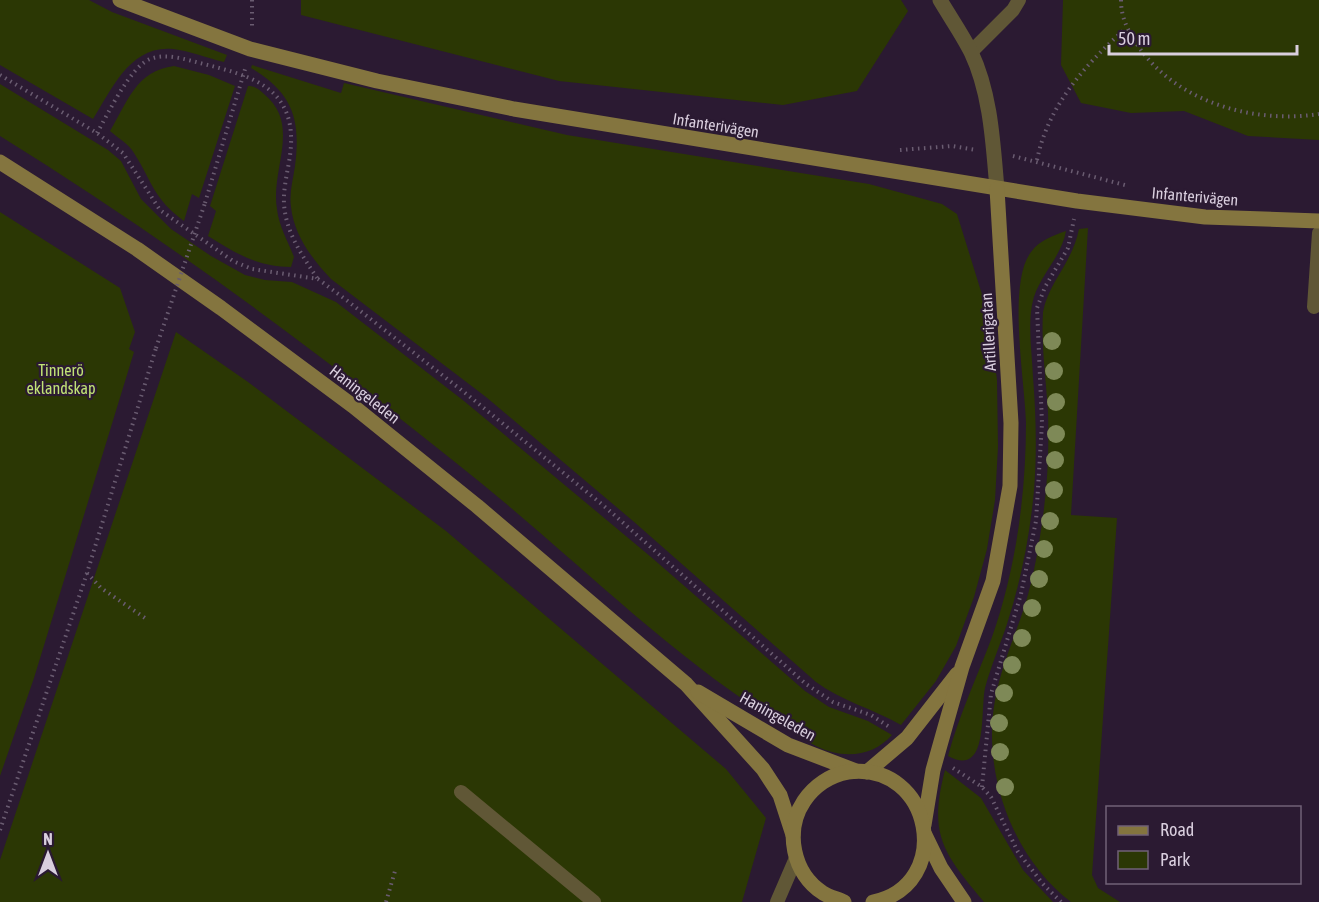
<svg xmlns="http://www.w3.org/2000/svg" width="1319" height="902" font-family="'Asap Condensed',sans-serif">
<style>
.green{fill:#2b3704}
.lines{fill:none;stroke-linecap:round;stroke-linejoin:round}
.path{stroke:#6a5c71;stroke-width:4;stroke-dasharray:1.5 4.5;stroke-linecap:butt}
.lane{stroke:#605736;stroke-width:14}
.street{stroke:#605736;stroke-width:15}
.secondary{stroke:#84753f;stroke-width:15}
.path-bridge{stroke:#6a5c71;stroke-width:4;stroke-dasharray:1.5 4.5;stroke-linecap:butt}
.tree{fill:#7e8957}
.labels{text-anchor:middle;stroke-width:4.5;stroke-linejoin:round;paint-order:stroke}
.street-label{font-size:16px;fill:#d9cede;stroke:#2b1a32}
.park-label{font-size:16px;fill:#c1e376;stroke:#2b1a32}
</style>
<rect width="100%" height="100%" fill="#2b1a32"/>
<g class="green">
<path d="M0,0H89L112,12L227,55L224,62C207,58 190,51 173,49C130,45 112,89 93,119L0,65Z"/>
<path d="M301,0H901L908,11L857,91L783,105L559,81L301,15Z"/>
<path d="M1063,0H1319V140L1248,136L1184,111L1131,113L1081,103L1061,65Z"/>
<path d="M252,65L341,93L344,83L567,135L869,184L942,204L957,214L989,317L997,380L998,447L995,500L987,549L974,597L956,646L936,681L901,725C873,709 842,701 816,682L633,521L486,397L331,279C312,259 294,235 291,207C289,193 293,180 295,166C301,120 293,93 251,68Z"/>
<path d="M174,66L209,75L235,86L199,198L192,194L184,221C153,198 153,183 134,153C129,144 118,138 110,131C128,101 136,71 174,66Z"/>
<path d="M0,84L108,150L121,161L141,199L171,229L211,256L245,275L265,280L292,282L336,302L464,401L651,557L805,691L829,707L868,721L892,735C877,752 855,758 832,752C812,747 792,731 774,720C668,653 578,562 481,483C327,358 168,240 0,136Z"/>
<path d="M248,86C255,86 259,89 264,94C302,125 270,170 277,209C279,227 288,241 294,257L291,267C258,267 235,253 208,236L216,211L210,206Z"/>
<path d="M0,212L120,288L135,332L129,349L134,352L34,678L0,776Z"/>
<path d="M1088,228L1071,515L1117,518L1092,875L1098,888L1120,902H1071C1012,857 982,773 995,700C1001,667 1015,636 1025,605C1034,576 1039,545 1043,516C1048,481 1049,446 1048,412C1046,379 1041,345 1043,312C1049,281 1072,264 1079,229Z"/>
<path d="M1066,231C1061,259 1037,277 1032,305C1028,328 1032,354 1033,377C1036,415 1037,453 1034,490C1030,535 1021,581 1007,624C1000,645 991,666 985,688C980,713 989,778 948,756C959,715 977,677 992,637C1016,569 1026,494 1026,422C1025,382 1007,283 1031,252C1040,240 1052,236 1066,231Z"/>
<path d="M176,332L248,382L446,531L726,769L766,818L742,902H0V860Z"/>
<path d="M945,770L981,798L1023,870L1053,902H984C943,853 928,835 945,770Z"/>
</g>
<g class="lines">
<g class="path">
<path d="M252,0V29"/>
<path d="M1121,0C1121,18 1128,31 1138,46C1177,103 1255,124 1319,114"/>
<path d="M0,75L97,133L123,153L160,210L233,261L252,269L318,279L345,299L469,396L604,506L806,684L833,702L871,715L891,728"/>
<path d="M97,133C108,114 130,67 150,59C166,53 184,59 200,63C247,75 294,85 291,145C290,165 283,184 284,204C286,233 302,255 317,278"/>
<path d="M900,150L952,146L976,150"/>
<path d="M1013,156L1125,185"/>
<path d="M1037,160C1048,105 1086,64 1126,28"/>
<path d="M205,203L246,66"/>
<path d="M87,573L101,588L145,618"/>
<path d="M953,768L982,787L991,797L1018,852L1043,884L1061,902"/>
<path d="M982,787L991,694L1021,594L1036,521L1042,423L1037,308L1045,287L1068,248L1074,219"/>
<path d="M0,830L87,573L156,348"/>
<path d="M386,902L395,871"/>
</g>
<g class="lane">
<path d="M971,52L1013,10L1019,0"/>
<path d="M1314,307L1319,233"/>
<path d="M461,792L594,902"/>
<path d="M777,902L796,858"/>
</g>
<path class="street" d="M940,0C950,17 962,34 971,52C991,94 993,144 997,189"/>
<g class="secondary">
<path d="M120,0L250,49L377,81L514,109L1077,201L1205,217L1319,221"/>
<path d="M0,162L137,249L221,308L353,406L477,506L686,684L763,769L780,795L793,835"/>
<path d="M698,692L788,745L856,771"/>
<path d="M867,772L907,738L957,674"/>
<path d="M924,825L933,770L962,667L993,581L1010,486L1011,423L997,189"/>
<path d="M925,835L941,868L964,902"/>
<path d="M844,902C838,899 829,897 823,893C793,874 784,831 804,801C814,786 830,775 848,772C933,761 955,885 873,902"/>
</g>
<path class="path-bridge" d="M156,348L205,203"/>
</g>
<g class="tree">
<circle cx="1052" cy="341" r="9"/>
<circle cx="1054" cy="371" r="9"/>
<circle cx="1056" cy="402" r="9"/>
<circle cx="1056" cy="434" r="9"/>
<circle cx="1055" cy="460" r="9"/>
<circle cx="1054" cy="490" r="9"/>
<circle cx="1050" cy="521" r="9"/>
<circle cx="1044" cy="549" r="9"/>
<circle cx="1039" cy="579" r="9"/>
<circle cx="1032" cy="608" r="9"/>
<circle cx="1022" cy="638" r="9"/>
<circle cx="1012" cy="665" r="9"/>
<circle cx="1004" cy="693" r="9"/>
<circle cx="999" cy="723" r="9"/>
<circle cx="1000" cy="752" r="9"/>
<circle cx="1005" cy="787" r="9"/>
</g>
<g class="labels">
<g class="street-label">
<text transform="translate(716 125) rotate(9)" y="6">Infanterivägen</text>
<text transform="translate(1195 196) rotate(5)" y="6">Infanterivägen</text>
<text transform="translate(988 332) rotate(-93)" y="6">Artillerigatan</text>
<text transform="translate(365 394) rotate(38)" y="6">Haningeleden</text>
<text transform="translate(778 716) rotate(29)" y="6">Haningeleden</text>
</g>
<g class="park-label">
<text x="61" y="376">Tinnerö<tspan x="61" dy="18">eklandskap</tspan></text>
</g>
</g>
<rect x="1106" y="806" width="195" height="78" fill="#2b1a32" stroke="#716277" stroke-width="1.5"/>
<rect x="1118" y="826" width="30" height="9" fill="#84753f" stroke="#716277" stroke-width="1.5"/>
<text x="1160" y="836" font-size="18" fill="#d9cede">Road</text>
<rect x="1118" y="851" width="30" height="18" fill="#2b3704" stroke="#716277" stroke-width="1.5"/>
<text x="1160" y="866" font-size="18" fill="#d9cede">Park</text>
<g transform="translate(48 854)" stroke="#2b1a32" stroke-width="4.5" paint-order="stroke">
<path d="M0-4.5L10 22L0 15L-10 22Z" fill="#d9cede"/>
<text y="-9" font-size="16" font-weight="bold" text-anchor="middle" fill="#d9cede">N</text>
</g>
<path d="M1109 45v9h188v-9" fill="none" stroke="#d9cede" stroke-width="3"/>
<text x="1118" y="45" font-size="18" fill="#d9cede" stroke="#2b1a32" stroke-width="4.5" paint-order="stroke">50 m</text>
</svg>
